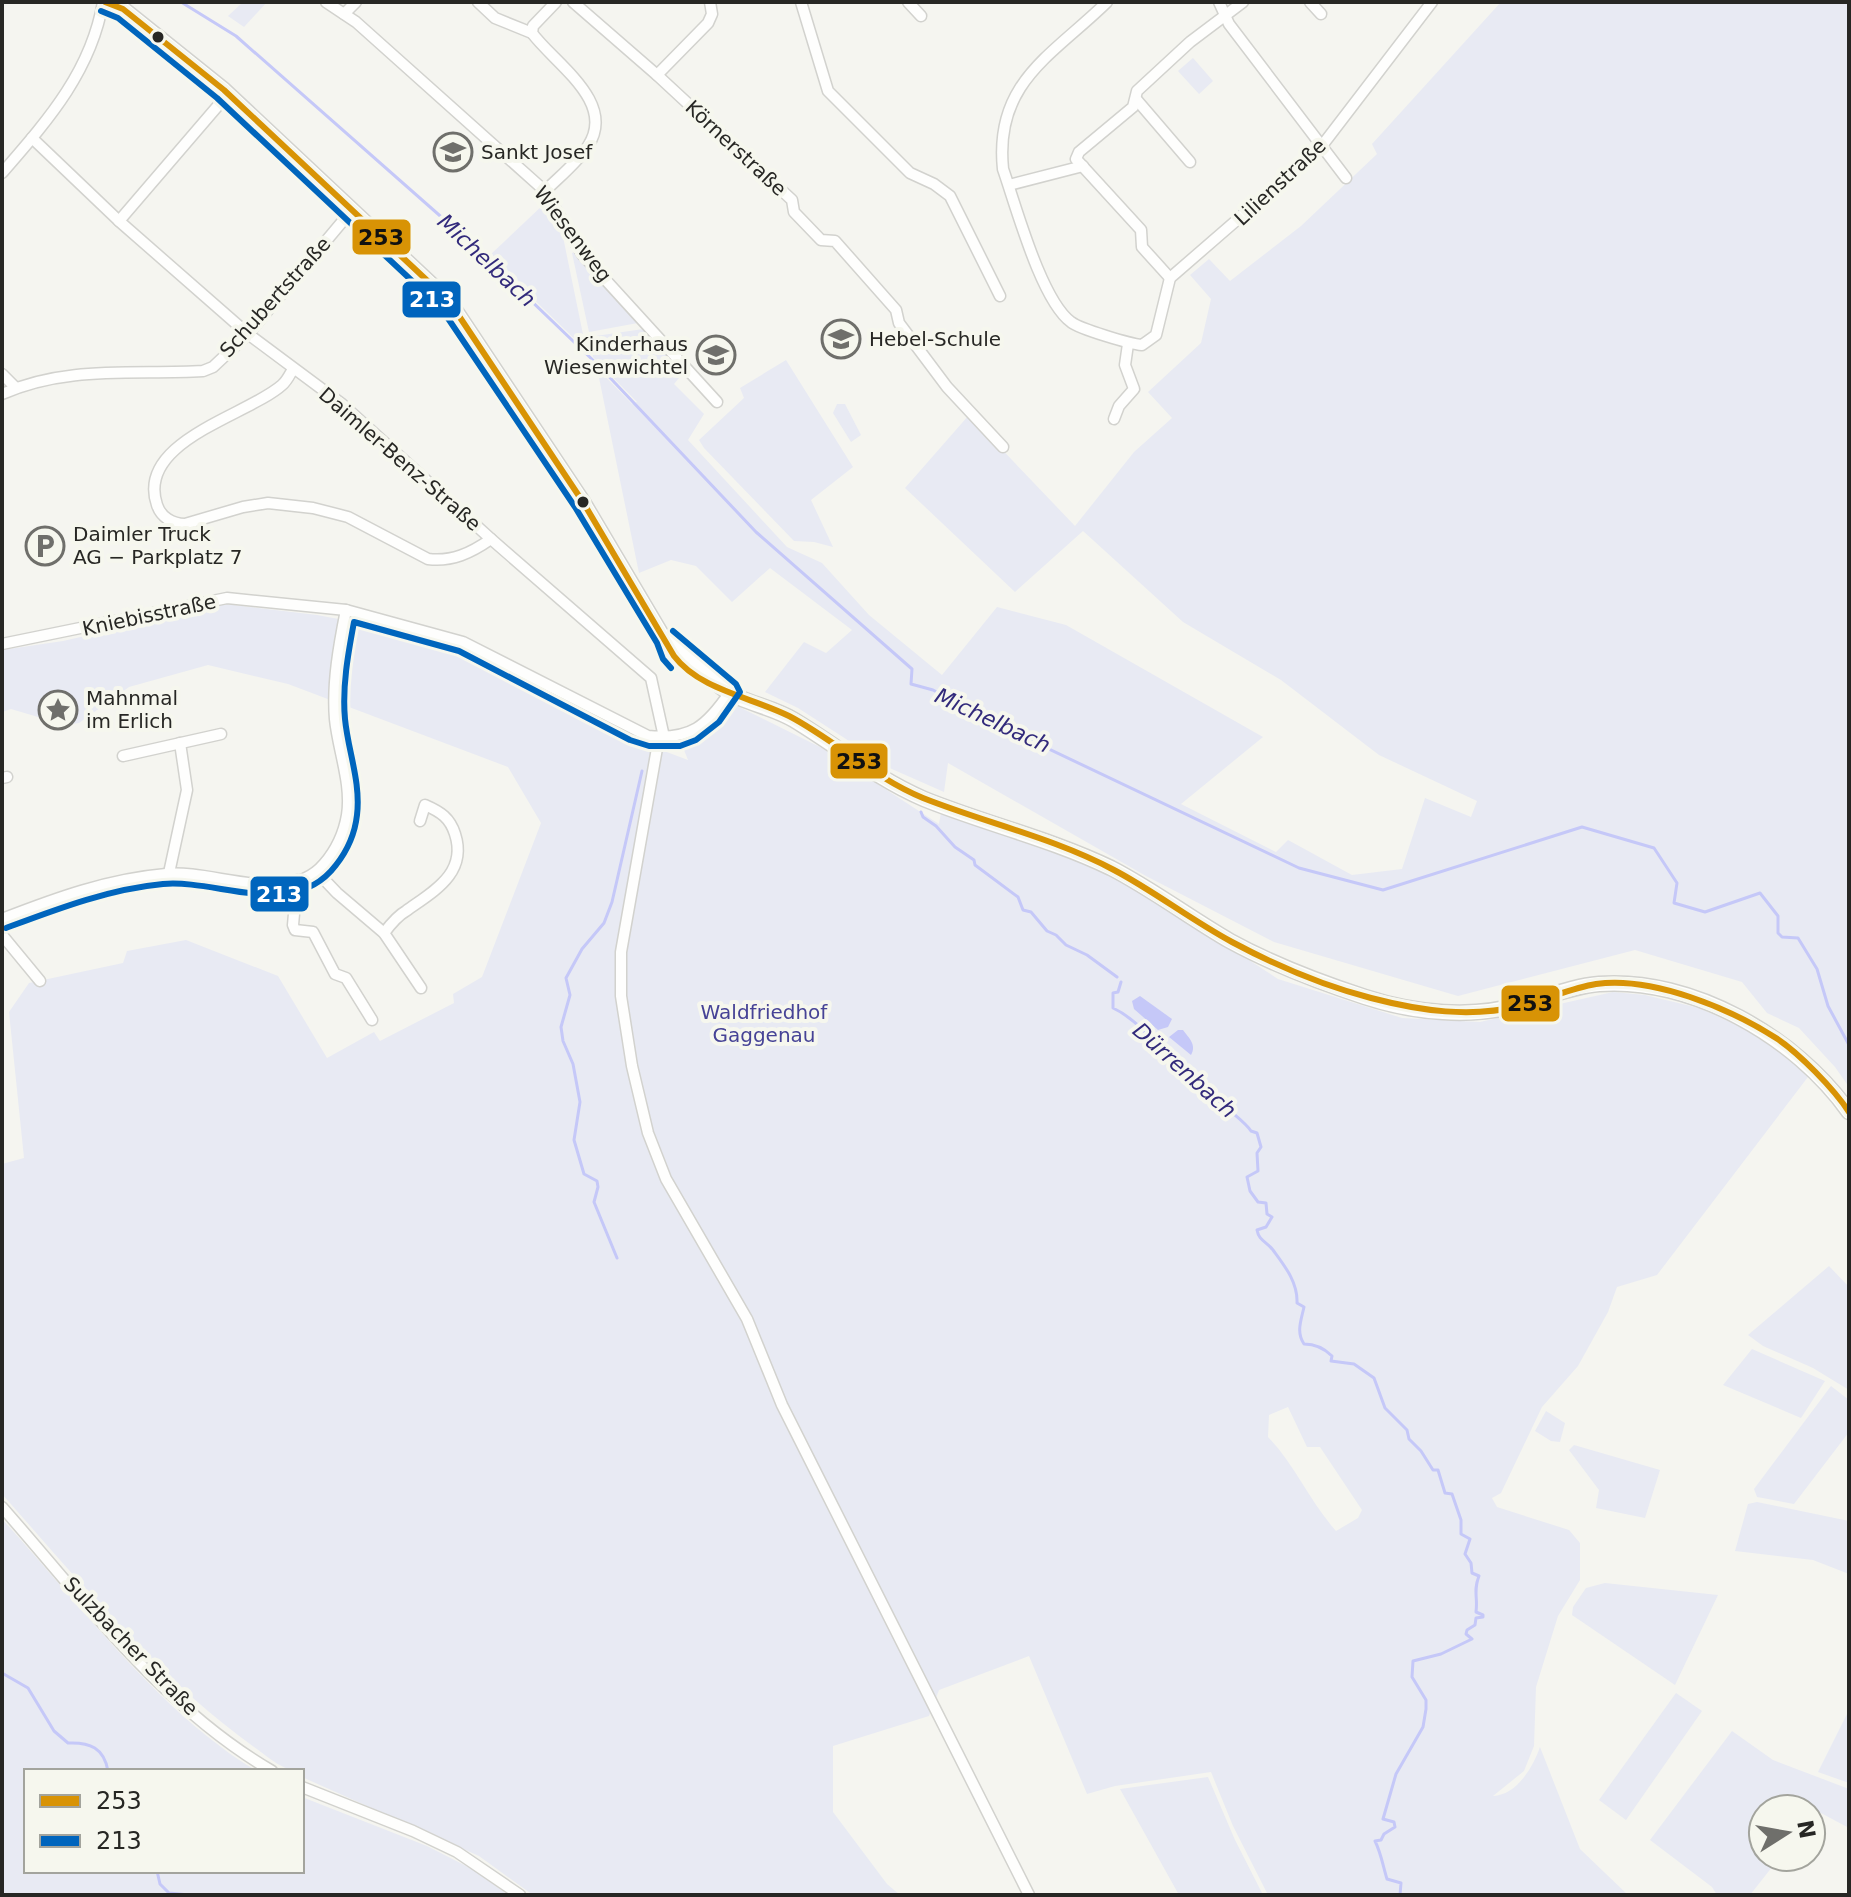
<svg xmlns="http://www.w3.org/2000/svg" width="1851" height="1897" font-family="'DejaVu Sans',sans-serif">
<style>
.green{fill:#e8eaf3;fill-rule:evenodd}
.water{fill:#c5c8f8}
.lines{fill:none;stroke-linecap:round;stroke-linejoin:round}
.stream{stroke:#c5c8f8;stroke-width:3}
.minor-casing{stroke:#d2d2ce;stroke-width:13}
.major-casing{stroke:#d2d2ce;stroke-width:17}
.minor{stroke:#fefefd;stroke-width:10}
.major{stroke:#fefefd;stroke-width:14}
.bus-1-casing{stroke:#f6f7ee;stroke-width:12}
.bus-2-casing{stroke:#f6f7ee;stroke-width:12}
.bus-1{stroke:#d89305;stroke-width:6}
.bus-2{stroke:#0065bd;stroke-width:6}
.bus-dot{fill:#272724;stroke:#f6f7ee;stroke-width:3}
.labels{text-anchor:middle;stroke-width:8;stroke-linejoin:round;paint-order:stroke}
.street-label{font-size:20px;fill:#272724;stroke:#f6f7ee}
.poi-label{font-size:20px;fill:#272724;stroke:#f6f7ee;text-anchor:start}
.park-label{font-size:20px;fill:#464396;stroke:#f6f7ee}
.water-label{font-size:22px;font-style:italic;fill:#322a7b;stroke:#f6f7ee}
.line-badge{stroke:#f6f7ee;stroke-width:3}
.badge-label{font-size:22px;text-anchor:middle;font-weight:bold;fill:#fff}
.pale-badge-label{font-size:22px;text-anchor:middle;font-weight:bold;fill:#111}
</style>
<rect width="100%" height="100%" fill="#f5f5f0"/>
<g class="green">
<path d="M243,2H267L244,27L228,16Z"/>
<path d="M1501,2H1849V1087L1835,1067L1799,1028L1767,1013L1742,982L1635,950L1458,996L1274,942L1146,876L948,763L944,792L876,762L846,739L798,708L765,692L804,642L826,653L852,630L770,568L732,602L696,566L671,560L639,573L597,368L632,404L637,402L593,357L589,337L643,329L684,372L674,384L704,414L688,440L787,547L822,563L869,615L942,675L997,607L1066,625L1263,737L1181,804L1276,852L1288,840L1352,875L1402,869L1425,798L1471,817L1477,801L1379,755L1281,680L1183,622L1083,531L1015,592L905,488L969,415L1075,526L1134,452L1172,418L1148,392L1201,343L1211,299L1190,275L1209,259L1230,281L1301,226L1377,154L1372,144Z"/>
<path d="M1193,58L1213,81L1199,94L1178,71Z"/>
<path d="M544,204L561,227L585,344L583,347L489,256Z"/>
<path d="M575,252L638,323L589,332L572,253Z"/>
<path d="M786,360L853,467L811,500L833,547L814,542L794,541L704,448L699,440L744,398L740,388Z"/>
<path d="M837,404H845L861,435L851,442L833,413Z"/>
<path d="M226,604L317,615L424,635L476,656L640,742L688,760L682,745L709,733L725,713L737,706L822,748L939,824L941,813L1086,864L1166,906L1278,979L1402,1018L1480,1022L1613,992L1645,995L1699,1008L1761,1036L1811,1073L1657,1275L1617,1287L1608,1312L1578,1366L1542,1407L1501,1493L1492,1498L1497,1507L1569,1530L1580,1543V1580L1558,1616L1536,1687L1534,1746L1524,1771L1493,1796C1517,1795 1533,1767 1540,1747L1580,1849L1628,1895H1268L1233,1826L1211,1772L1115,1786L1087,1794L1029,1656L939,1690L929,1716L833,1746V1812L887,1884L900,1895H533L479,1856L302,1777V1771C282,1771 270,1758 254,1747C157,1677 81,1583 2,1494V1164L24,1158L9,1012L29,983L123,963L127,951L186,940L278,976L327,1058L374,1032L380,1041L454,1003L453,994L482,977L541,823L508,767L288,684L208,665L129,687L79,723L65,725L11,709L2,712V650L63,641ZM1288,1407L1307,1447H1320L1362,1510L1358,1518L1336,1531C1310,1502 1295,1465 1268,1437L1269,1415Z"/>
<path d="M1829,1266L1849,1287V1390L1813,1368L1763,1346L1748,1335Z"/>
<path d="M1752,1349L1825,1381L1801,1418L1723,1385Z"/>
<path d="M1831,1386L1849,1400V1432L1794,1504L1757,1497L1754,1489Z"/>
<path d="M1546,1411L1565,1423L1560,1442L1551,1441L1535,1431Z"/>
<path d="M1574,1445L1660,1470L1645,1518L1596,1508L1599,1490L1569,1450Z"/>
<path d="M1757,1502L1849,1521V1574L1813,1560L1735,1551L1748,1504Z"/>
<path d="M2,1519C79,1603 159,1713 257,1771H26V1871H302V1797L427,1846L474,1870L508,1895H2Z"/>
<path d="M1605,1583L1718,1595L1675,1685L1572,1615L1573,1607L1586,1588Z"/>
<path d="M1676,1693L1702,1711L1626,1820L1599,1800Z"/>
<path d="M1849,1710V1783L1818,1772Z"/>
<path d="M1732,1731L1773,1760L1849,1789V1828L1804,1804L1800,1809H1763V1857H1780L1750,1895H1717L1712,1887L1650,1840Z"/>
<path d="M1208,1777L1235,1840L1263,1895H1179L1120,1789Z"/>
</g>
<g class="water">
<path d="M1140,996L1172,1019L1168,1027L1158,1030L1134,1009L1132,1001Z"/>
<path d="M1178,1030H1183C1189,1038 1197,1045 1191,1055L1169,1037Z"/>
</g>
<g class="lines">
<g class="stream">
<path d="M181,2L236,36L472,244L598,365L756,532L912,669L911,684L933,690L990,721L1299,868L1383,890L1582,827L1654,848L1677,883L1674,903L1705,912L1760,893L1778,916V933L1782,937L1798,938L1817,969L1828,1006L1849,1045"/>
<path d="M921,812L923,817L936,826L955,847L974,860L975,865L1018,897L1023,910L1031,912L1047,931L1056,935L1066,945L1087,955L1117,977"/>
<path d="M1121,982L1118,992L1113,993V1008C1126,1014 1134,1021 1144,1031C1148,1036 1155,1037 1160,1042C1172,1053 1179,1073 1197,1077L1196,1083C1205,1086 1213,1088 1214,1099C1222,1104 1246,1123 1251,1131L1257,1133L1261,1147L1257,1153L1258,1171L1247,1177L1250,1191L1258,1202L1266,1203L1267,1214L1272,1217L1266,1227L1257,1230C1259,1241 1266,1241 1273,1250C1284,1265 1298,1282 1297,1303L1304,1307C1301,1321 1296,1332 1304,1344C1315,1344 1324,1348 1332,1356L1331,1361L1354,1364L1374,1378L1385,1408L1407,1430L1409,1439L1421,1451L1433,1470H1438L1445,1493L1452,1494L1461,1520V1534L1470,1539L1465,1554L1471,1563L1472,1573L1479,1576C1473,1591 1478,1597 1476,1612L1483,1615V1617L1476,1618L1475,1625L1467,1630L1466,1634L1472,1639L1441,1654L1413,1661L1412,1677L1426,1700V1709L1423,1727L1396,1774L1383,1819L1394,1822L1395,1827L1384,1834L1381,1840L1375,1841C1381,1853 1383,1866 1387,1879L1401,1883L1400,1895"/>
<path d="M617,1258L594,1202L598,1187L597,1181L584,1174L574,1140L580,1102L573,1064L563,1041L561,1027L570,995L566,978L582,949L604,923L612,902L642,771"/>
<path d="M2,1673L28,1688L54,1731L68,1743C90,1742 104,1748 108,1771"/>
<path d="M157,1871L160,1884L169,1893L189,1895"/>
</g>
<g class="minor-casing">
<g id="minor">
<path d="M326,2L356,22L545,191L582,254L717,402"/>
<path d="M478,2L495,18L532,33"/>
<path d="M573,2L657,75L792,200L794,212L821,240L835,241L896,310L899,323L947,387L1003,447"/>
<path d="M801,2L828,91L910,173L934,184L950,196L1000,296"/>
<path d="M908,2L921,16"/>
<path d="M1107,2C1053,55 994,82 1003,169C1016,206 1041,300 1071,322C1080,329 1130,344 1142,345L1156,335L1170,278L1321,147L1432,2"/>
<path d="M1219,2L1229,24L1346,178"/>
<path d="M1310,2L1321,14"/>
<path d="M344,14L356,2"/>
<path d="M657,75L708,23L712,14L710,2"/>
<path d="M1136,99L1190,162"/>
<path d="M32,138L119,221L248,334L342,404L491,539L651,678L664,737"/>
<path d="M2,173C47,121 91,72 103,2"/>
<path d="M1009,185L1083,166"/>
<path d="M545,191C559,177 577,163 588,146C617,102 555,64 532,33L533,26L556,2"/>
<path d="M119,221L228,94"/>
<path d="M1170,278L1142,247L1141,230L1076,159L1079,152L1133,107L1137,91L1190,42L1243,2"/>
<path d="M293,369C290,374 287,381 282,385C249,415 135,441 157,505C161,517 172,524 185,524L243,507L268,503L313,508L348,517L428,559C452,562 471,553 491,539"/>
<path d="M2,374L16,388"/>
<path d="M2,394C67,365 135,375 203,371L213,367L248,334L352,210"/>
<path d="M1114,419L1119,406L1134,389L1125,365L1128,344"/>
<path d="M2,644L227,598L346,610L463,642L648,736C691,740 707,726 730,692"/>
<path d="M659,737L621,952V996L632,1066L648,1133L666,1179L747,1319L782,1405L1029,1895"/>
<path d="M123,756L221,734"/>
<path d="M2,778L7,777"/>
<path d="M317,872L337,893L384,933L421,988"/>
<path d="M169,873L187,790L180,743"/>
<path d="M297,880L293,925L295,930L313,932L335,974L346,978L372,1020"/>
<path d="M2,919C56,898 108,879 166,874C213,869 288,907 324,864C336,850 344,833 347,815C352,784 338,750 335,719C332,683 339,645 346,610"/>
<path d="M384,933C390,925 397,916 406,911C432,892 468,874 455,834C450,818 441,812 425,805L420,821"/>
<path d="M2,935L40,981"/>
<path d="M2,1507C84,1600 163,1708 272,1771"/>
<path d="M302,1787L413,1831L457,1852L520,1895"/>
</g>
</g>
<g class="major-casing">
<g id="major">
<path d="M105,2L123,9L224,90L449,301L583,502L669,647"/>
<path d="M666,639C685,654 702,672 721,687C741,703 771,706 794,720C837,746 877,779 924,799C986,824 1051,839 1111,868C1152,889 1190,918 1230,941C1272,964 1319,982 1365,997C1414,1013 1472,1019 1522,1004C1547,997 1573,986 1599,984C1692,977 1796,1037 1849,1112"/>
</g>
</g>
<use href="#minor" class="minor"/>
<use href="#major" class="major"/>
<g class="bus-1-casing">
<path id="bus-1" d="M105,2L123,9L224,90L449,301L583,502L674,656C700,690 751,697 789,716C835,740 874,778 923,798C986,823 1054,838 1114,870C1154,891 1191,920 1232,942C1275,965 1324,986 1371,998C1421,1011 1470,1018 1520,1006C1546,1000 1571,988 1596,984C1652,976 1729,1008 1776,1038C1799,1053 1834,1089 1849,1112"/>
</g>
<g class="bus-2-casing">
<g id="bus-2">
<path d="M101,11L118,18L217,98L441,308L575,507L657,643L663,659L671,668"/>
<path d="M6,928C57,909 109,889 163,884C219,879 294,921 336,865C347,851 355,833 357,815C361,782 348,751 345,719C342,687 348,654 354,622L459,651L630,740L649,746H680L696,740L719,722L740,692L736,684L673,631"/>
</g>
</g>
<use href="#bus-1" class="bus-1"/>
<use href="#bus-2" class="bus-2"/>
</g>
<defs>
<g id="school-ring" transform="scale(2)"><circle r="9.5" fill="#f6f7ee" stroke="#6f6f6b" stroke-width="1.5"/><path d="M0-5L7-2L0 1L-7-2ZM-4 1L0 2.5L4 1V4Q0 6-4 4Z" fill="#6f6f6b"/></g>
<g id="parking-ring" transform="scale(2)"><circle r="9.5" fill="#f6f7ee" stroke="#6f6f6b" stroke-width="1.5"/><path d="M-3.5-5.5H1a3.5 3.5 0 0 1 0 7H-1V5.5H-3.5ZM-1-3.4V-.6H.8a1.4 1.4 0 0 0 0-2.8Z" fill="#6f6f6b"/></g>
<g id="sight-ring" transform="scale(2)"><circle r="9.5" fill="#f6f7ee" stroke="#6f6f6b" stroke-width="1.5"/><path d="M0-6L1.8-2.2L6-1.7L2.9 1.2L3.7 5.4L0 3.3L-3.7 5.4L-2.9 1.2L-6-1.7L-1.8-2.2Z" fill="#6f6f6b"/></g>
</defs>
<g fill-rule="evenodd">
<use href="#school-ring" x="453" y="152"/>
<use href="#school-ring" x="841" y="339"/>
<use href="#school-ring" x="716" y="355"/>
<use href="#parking-ring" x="45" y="546"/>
<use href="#sight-ring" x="58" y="710"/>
</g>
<g class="bus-dot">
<circle cx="158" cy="37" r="7"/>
<circle cx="583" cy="502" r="7"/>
</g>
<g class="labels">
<g class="street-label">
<text transform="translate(736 148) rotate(43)" y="7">Körnerstraße</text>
<text transform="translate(1280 182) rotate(-43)" y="7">Lilienstraße</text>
<text transform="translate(573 234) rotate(53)" y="7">Wiesenweg</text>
<text transform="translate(275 297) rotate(-48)" y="7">Schubertstraße</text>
<text transform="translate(400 459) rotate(41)" y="7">Daimler-Benz-Straße</text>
<text transform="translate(149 615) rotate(-12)" y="7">Kniebisstraße</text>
<text transform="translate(131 1646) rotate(46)" y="7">Sulzbacher Straße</text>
</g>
<g class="poi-label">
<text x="481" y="159">Sankt Josef</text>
<text x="869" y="346">Hebel-Schule</text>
<text x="688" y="351" text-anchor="end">Kinderhaus<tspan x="688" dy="23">Wiesenwichtel</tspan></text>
<text x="73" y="541">Daimler Truck<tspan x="73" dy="23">AG − Parkplatz 7</tspan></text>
<text x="86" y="705">Mahnmal<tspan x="86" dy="23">im Erlich</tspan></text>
</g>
<g class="park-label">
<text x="764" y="1019">Waldfriedhof<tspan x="764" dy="23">Gaggenau</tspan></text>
</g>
<g class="water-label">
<text transform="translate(487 260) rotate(43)" y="8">Michelbach</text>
<text transform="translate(993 720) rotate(25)" y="8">Michelbach</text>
<text transform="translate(1185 1070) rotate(42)" y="8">Dürrenbach</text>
</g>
</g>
<g class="line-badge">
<rect x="351" y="218" width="61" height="38" rx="8" fill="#d89305"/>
<rect x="401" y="280" width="61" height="39" rx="8" fill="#0065bd"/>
<rect x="829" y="742" width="60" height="38" rx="8" fill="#d89305"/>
<rect x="249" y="875" width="61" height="38" rx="8" fill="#0065bd"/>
<rect x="1500" y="984" width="61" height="39" rx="8" fill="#d89305"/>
</g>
<g class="badge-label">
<text x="432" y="307">213</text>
<text x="279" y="902">213</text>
</g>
<g class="pale-badge-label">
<text x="381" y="245">253</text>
<text x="859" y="769">253</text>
<text x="1530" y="1011">253</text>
</g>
<rect width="1851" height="1897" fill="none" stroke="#272724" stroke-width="8"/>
<rect x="24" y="1769" width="280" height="104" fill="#f6f7ee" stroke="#a3a49d" stroke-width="2"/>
<rect x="40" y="1795" width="40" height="12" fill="#d89305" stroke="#a3a49d" stroke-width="2"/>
<text x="96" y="1809" font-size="24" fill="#272724">253</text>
<rect x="40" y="1835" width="40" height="12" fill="#0065bd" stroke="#a3a49d" stroke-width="2"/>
<text x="96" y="1849" font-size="24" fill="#272724">213</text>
<g transform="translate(1787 1833) rotate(79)"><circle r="38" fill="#f6f7ee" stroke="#a3a49d" stroke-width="2"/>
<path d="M0-6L14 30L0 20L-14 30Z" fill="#6f6f6b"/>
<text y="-12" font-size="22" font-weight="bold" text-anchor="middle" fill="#272724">N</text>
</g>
</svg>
